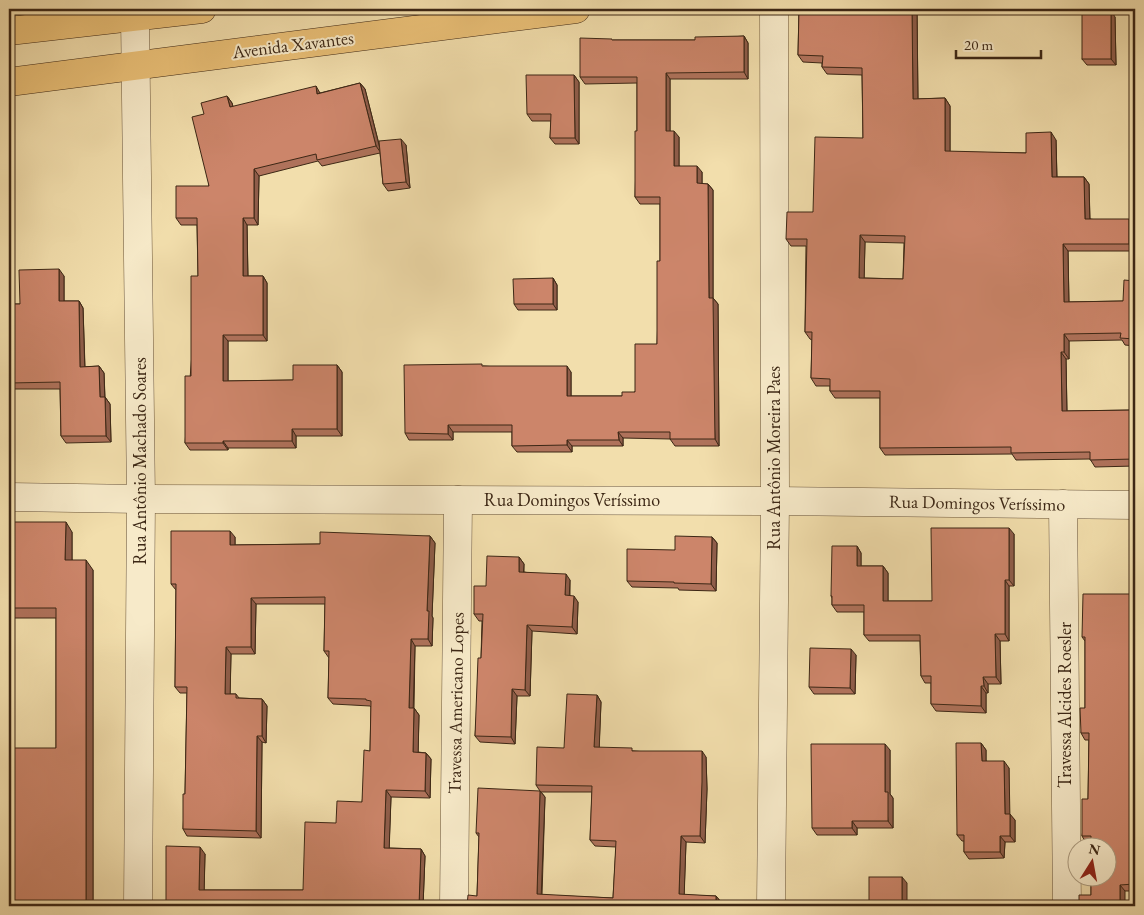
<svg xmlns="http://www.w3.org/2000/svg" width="1144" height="915" font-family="'EB Garamond',serif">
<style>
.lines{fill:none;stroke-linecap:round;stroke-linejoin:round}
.minor-casing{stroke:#6a553b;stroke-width:29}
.major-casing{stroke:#3c2715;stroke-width:29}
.minor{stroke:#f7eac9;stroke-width:28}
.major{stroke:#e9bf76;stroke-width:28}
.wall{fill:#af725b;stroke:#3c2715;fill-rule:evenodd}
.shaded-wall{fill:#8f5d4a;stroke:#3c2715}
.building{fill:#cc856a;stroke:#3c2715;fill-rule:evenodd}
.labels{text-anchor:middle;stroke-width:4;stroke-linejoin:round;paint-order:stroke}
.street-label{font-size:18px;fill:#3c2715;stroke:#f7eac9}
</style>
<rect width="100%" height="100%" fill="#f2deac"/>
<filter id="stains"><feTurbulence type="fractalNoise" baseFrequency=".004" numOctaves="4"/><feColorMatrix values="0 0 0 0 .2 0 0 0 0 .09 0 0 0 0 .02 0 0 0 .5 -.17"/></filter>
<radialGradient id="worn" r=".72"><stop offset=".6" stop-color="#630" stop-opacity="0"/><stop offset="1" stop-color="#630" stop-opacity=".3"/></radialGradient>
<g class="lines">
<g class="minor-casing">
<g id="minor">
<path d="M135,16L141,499L138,906"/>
<path d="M9,497L141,499L775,501L1135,505"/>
<path d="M1063,504L1067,906"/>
<path d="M454,906L458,500"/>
<path d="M771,906L775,501L774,9"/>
</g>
</g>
<g class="major-casing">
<g id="major">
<path d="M9,31L202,9"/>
<path d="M9,82L576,9"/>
</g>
</g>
<use href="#minor" class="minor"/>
<use href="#major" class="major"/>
</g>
<g class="wall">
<path d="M799,9H917L918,99L945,98L950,106V152L1026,153L1056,140L1057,177H1084L1089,184L1090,219L1134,226V251H1068L1069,302L1123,301L1135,281V346L1125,345L1122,340L1069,341V359H1066L1067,411L1135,410V466L1095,467L1090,459L1016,460L1012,454L885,455L880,448V398H835L830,391V386H816L811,378L812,340L810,339L805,332L806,246H791L786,239L813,212L863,138L862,75L827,74L822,67V63L803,62L798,55ZM865,242L904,243L903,279L864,278Z"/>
<path d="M1115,17L1116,65H1087L1082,59Z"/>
<path d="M744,36L748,43V79H670V131L679,137V166L702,172V184H708L713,190V298L718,304L719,446H675L670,439L623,438V446H572V452H517L512,446V432H453V440H409L405,433L483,366L571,372V396H622L635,392L657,344L660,261V204H640L635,197L637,131V83L585,84L580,77L613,40H695Z"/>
<path d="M574,75L579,82V144H555L550,138L551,121H532L527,114Z"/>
<path d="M360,83L365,89L380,148L406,145L410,188L388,191L383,184L380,153L322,166L318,161L259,176L258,225H247L248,276H263L267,283V341H228V381L293,380L337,365L342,372V436H296V448H228V450H190L185,443L198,276L197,225H181L176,218L209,186L204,114L227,96L232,103L233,107L320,93Z"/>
<path d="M64,276V301H79L83,308L85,367L99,366L104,373L105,397L110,404L111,442L66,443L61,436L60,389H9V304H20Z"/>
<path d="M553,278L557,285V310H518L514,304Z"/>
<path d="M9,522L72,532V560L93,570V906H13L56,748V618H9Z"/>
<path d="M1014,534V586H1009V641H1000L1001,684H988V693H986V713L936,711L931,704V683H925L921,676L920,641H869L864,635V612H837L832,605V598L831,596L857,546L861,553V566H883L888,573V601H932Z"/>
<path d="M430,536L435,543L432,616L433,618L432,646H415L414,708L419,715L418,752L426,753L431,759L430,798L391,797L389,848L421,849L425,856L423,906H166L205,854L204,890H303L336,823L362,802L370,751L371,707L370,706L333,704L328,698L329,658L324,651L325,604H256L255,654H231L230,694H236L239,698L262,699L267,706L266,743L262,742L261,838L187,836L183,829L185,794L187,693H180L175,687L176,590L171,584L235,537V545L320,544Z"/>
<path d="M712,537L717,543L716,591L679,590L678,588L632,587L627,581L675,550Z"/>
<path d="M519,557L524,564V572L570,580V596L578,602L577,634L532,631L530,696H517L515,744L480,742L475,736L481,658L482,621H479L474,614L486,586Z"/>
<path d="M1135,581V891H1125L1091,895V843H1086L1082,836L1088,799L1089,740H1085L1081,733L1085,708V641L1082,637L1134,594Z"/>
<path d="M856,655L855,694H814L809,687Z"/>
<path d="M597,695L601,702L599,748L706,757L707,789L705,843L686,842L684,895L716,896L721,902V906H467L477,896L479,837L476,833L540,791L536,785L564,748ZM541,792H592L590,840L595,846L616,847L613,898L542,895L545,797Z"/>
<path d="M981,743L986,750V761L1009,768V814L1015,820V842H1005L1004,858L969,859L964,852V841H962L957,835Z"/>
<path d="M890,750V794L893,798V828H857V835H817L812,828Z"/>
</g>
<g class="shaded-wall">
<path d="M912,9H917V10L918,106L913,99Z"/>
<path d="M1111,10L1115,17L1116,65L1111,59Z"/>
<path d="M744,36L748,43V79L744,72Z"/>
<path d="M666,73L670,79V137L666,131Z"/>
<path d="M574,75L579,82V144L575,138Z"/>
<path d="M360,83L365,89L381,153L376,146Z"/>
<path d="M316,86L320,93L317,94Z"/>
<path d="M227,96L232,103L235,114L230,107Z"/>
<path d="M945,98L950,106V159L945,151Z"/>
<path d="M674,131L679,137V173L674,166Z"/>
<path d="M1051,132L1056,140L1057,184L1052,177Z"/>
<path d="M401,139L406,145L410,188L406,182Z"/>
<path d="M697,166L702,172V190L697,183Z"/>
<path d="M254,169L259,176L258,225L254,218Z"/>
<path d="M1084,177L1089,184L1090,227L1085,219Z"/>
<path d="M708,184L713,190V298L718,304L719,446L715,439L709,298Z"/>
<path d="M243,218L247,225L248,283L243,276Z"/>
<path d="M1129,219L1134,226V251L1129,244Z"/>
<path d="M860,235L865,242L864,285L859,278Z"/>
<path d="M1063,244L1068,251L1069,309L1064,302Z"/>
<path d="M59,269L64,276V308L59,301Z"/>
<path d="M263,276L267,283V341L263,335Z"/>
<path d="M553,278L557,285V310L553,304Z"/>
<path d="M79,301L83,308L85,374L80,367Z"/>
<path d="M1064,334L1069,341V359L1064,352Z"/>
<path d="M223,335L228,341V387L223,381Z"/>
<path d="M1061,352L1066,359L1067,418L1062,411Z"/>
<path d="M337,365L342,372V436L337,429Z"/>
<path d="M99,366L104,373L105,404L100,397Z"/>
<path d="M567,366L571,372V402L567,396Z"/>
<path d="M105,397L110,404L111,442L106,436Z"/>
<path d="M448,425L453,432V440L448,434Z"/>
<path d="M292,429L296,436V448L292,441Z"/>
<path d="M618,432L623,438V446L619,440Z"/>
<path d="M567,440L572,446V452L567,445Z"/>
<path d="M223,441L228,448V450L223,443Z"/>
<path d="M66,522L72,532V569L65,560Z"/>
<path d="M1009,528L1014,534V586L1009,580Z"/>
<path d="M230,531L235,537V551L230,545Z"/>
<path d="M430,536L435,543L432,616L433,618L432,646L428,639L427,611Z"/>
<path d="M712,537L717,543L716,591L711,584Z"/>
<path d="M857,546L861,553V573L857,566Z"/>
<path d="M519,557L524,564L523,579L519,572Z"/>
<path d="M86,560L93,570V906H86Z"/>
<path d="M883,566L888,573V608L883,601Z"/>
<path d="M566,574L570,580L569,602L565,595Z"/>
<path d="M1005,580L1009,586V641L1005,634Z"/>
<path d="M574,596L578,602L577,634L572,627Z"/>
<path d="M251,598L256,604L255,654L251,647Z"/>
<path d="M527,625L532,631L530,696L525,690Z"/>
<path d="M995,634L1000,641L1001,684L996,677Z"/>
<path d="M411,639L415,646L413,715L409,708Z"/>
<path d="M226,647L231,654L230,701L225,694Z"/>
<path d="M851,649L856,655L855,694L850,688Z"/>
<path d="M983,677L988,684V693L984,686Z"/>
<path d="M981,686L986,693V713L981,706Z"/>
<path d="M512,689L517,696L515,744L511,737Z"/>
<path d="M597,695L601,702L599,754L594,747Z"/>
<path d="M262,699L267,706L266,743L262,736Z"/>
<path d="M414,708L419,715L418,759L413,752Z"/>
<path d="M257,736L262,742L261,838L256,831Z"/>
<path d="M981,743L986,750V768L982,761Z"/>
<path d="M885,744L890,750V794L893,798V828L888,821L885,792Z"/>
<path d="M702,751L706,757L707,789L705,843L700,836Z"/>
<path d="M426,753L431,759L430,798L425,791Z"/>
<path d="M1004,761L1009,768L1010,820L1005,814Z"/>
<path d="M386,790L391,797L389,854L384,848Z"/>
<path d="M540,791L545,797L541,901L537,894Z"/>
<path d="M1010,814L1015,820V842L1010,836Z"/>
<path d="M852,821L857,828V835L852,828Z"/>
<path d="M681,836L686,842L684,901L679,894Z"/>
<path d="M1000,836L1005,842L1004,858L1000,852Z"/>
<path d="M1134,842L1135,844V887L1134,884Z"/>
<path d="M200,847L205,854L204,897L199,890Z"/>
<path d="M421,849L425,856L423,906H419Z"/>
<path d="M902,877L907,883V906H902Z"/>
<path d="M1120,885L1125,891V906H1120Z"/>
<path d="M716,896L721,902V906H716Z"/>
</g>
<g class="building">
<path d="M799,9H912L913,99L945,98V151L1026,153V133L1051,132L1052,177H1084L1085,219H1129V244H1063L1064,302L1123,301L1124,280L1135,281V339L1120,338L1121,333L1064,334V352H1061L1062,411L1135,410V459L1090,460V452L1011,453V447L880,448V391H830V379L811,378L812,332H805L807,239H786L787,212H813L815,137L863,138L862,68L822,67L823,56L798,55ZM860,235L905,236L903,279L859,278Z"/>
<rect x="1082" y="10" width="29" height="49"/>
<path d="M744,36V72L666,73V131H674V166H697V183L708,184L709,298H713L715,439H670V432H618L619,440H567V445L512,446V425H448V434L405,433L404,365L482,364V366H567V396H622V392H635V344H657V261H660V197H635V131H637V77H580V38L612,39V40H695V37Z"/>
<path d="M526,75H574L575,138H550L551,114H527Z"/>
<path d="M360,83L376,146L317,160L316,154L254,169V218H243V276H263V335H223V381L293,380V365H337V429H292V441H223V443H185V376H191V276H198L197,218H176V186H209L192,117L204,114L201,103L227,96L230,107L316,86L317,94Z"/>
<path d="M401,139L406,182L383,184L379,141Z"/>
<path d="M59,269V301H79L80,367L99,366L100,397H105L106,436H61L60,382L9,383V304H20L19,270Z"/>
<path d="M553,278V304H514L513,279Z"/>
<path d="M9,522H66L65,560H86V906H13V748H56V608H9Z"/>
<path d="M931,528H1009V580H1005V634H995L996,677H983L984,686H981V706L931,704V676H921L920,635H864V605H832V596H831L832,546H857V566H883V601H932Z"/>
<path d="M171,531H230V545L320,544V532L430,536L427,611H429L428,639H411L409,708H414L413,752L426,753L425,791L386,790L384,848L421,849L419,906H166V846L200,847L199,890H303L305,822L336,823L337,801L362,802L364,750L370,751L371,701L366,700V699L328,698L329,651H324L325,597L251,598V647H226L225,694H236V698L262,699V736H257L256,831L183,829V794H185L187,687H175L176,584H171Z"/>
<path d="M675,536L712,537L711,584L674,583V582L627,581V549L675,550Z"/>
<path d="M487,556L519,557V572L566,574L565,595L574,596L572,627L527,625L525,690L512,689L511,737L475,736L478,658H481L483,614H474V586H486Z"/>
<path d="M1134,581H1135V842H1134V884L1120,885V906H1079V895H1091V878H1106V848H1091V836H1082V799H1088L1089,733H1081L1080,708H1085V637H1082L1083,594H1134Z"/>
<path d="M810,648L851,649L850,688L809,687Z"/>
<path d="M567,694L597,695L594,747L632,748V751H702V782L700,836H681L679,894L716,896V906H467L468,895L477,896L479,833H476L478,788L540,791L537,894L613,898L616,841L590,840L592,786L536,785L537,747L564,748Z"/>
<path d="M956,743H981L982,761H1004L1005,814H1010V836H1000V852H964V835H957Z"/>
<path d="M811,744H885V792H888V821H852V828H812Z"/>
<rect x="869" y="877" width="33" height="29"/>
</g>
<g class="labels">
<g class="street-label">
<text transform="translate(293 45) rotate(-7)" y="6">Avenida Xavantes</text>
<text transform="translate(774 458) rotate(-90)" y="6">Rua Antônio Moreira Paes</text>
<text transform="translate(140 461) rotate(-90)" y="6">Rua Antônio Machado Soares</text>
<text x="572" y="506">Rua Domingos Veríssimo</text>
<text transform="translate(977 503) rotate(1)" y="6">Rua Domingos Veríssimo</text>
<text transform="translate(456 703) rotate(-89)" y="6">Travessa Americano Lopes</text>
<text transform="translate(1065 705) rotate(-90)" y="6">Travessa Alcides Roesler</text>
</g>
</g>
<rect width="1144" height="915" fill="none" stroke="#f2deac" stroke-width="30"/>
<rect x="10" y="10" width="1124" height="895" fill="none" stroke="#3c2715" stroke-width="2.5"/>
<rect x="15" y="15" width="1114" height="885" fill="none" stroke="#3c2715"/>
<g transform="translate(1092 862) rotate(11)"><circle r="24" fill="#f7eac9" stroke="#ac9c81"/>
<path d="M0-4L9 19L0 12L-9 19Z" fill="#8f2418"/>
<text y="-8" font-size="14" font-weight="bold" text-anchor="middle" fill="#3c2715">N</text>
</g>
<path d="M956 50v8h85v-8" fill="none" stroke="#3c2715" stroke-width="2.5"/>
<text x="964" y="50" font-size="15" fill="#3c2715" stroke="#f7eac9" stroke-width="4" paint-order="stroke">20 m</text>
<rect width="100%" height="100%" filter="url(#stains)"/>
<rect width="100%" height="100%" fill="url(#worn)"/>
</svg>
